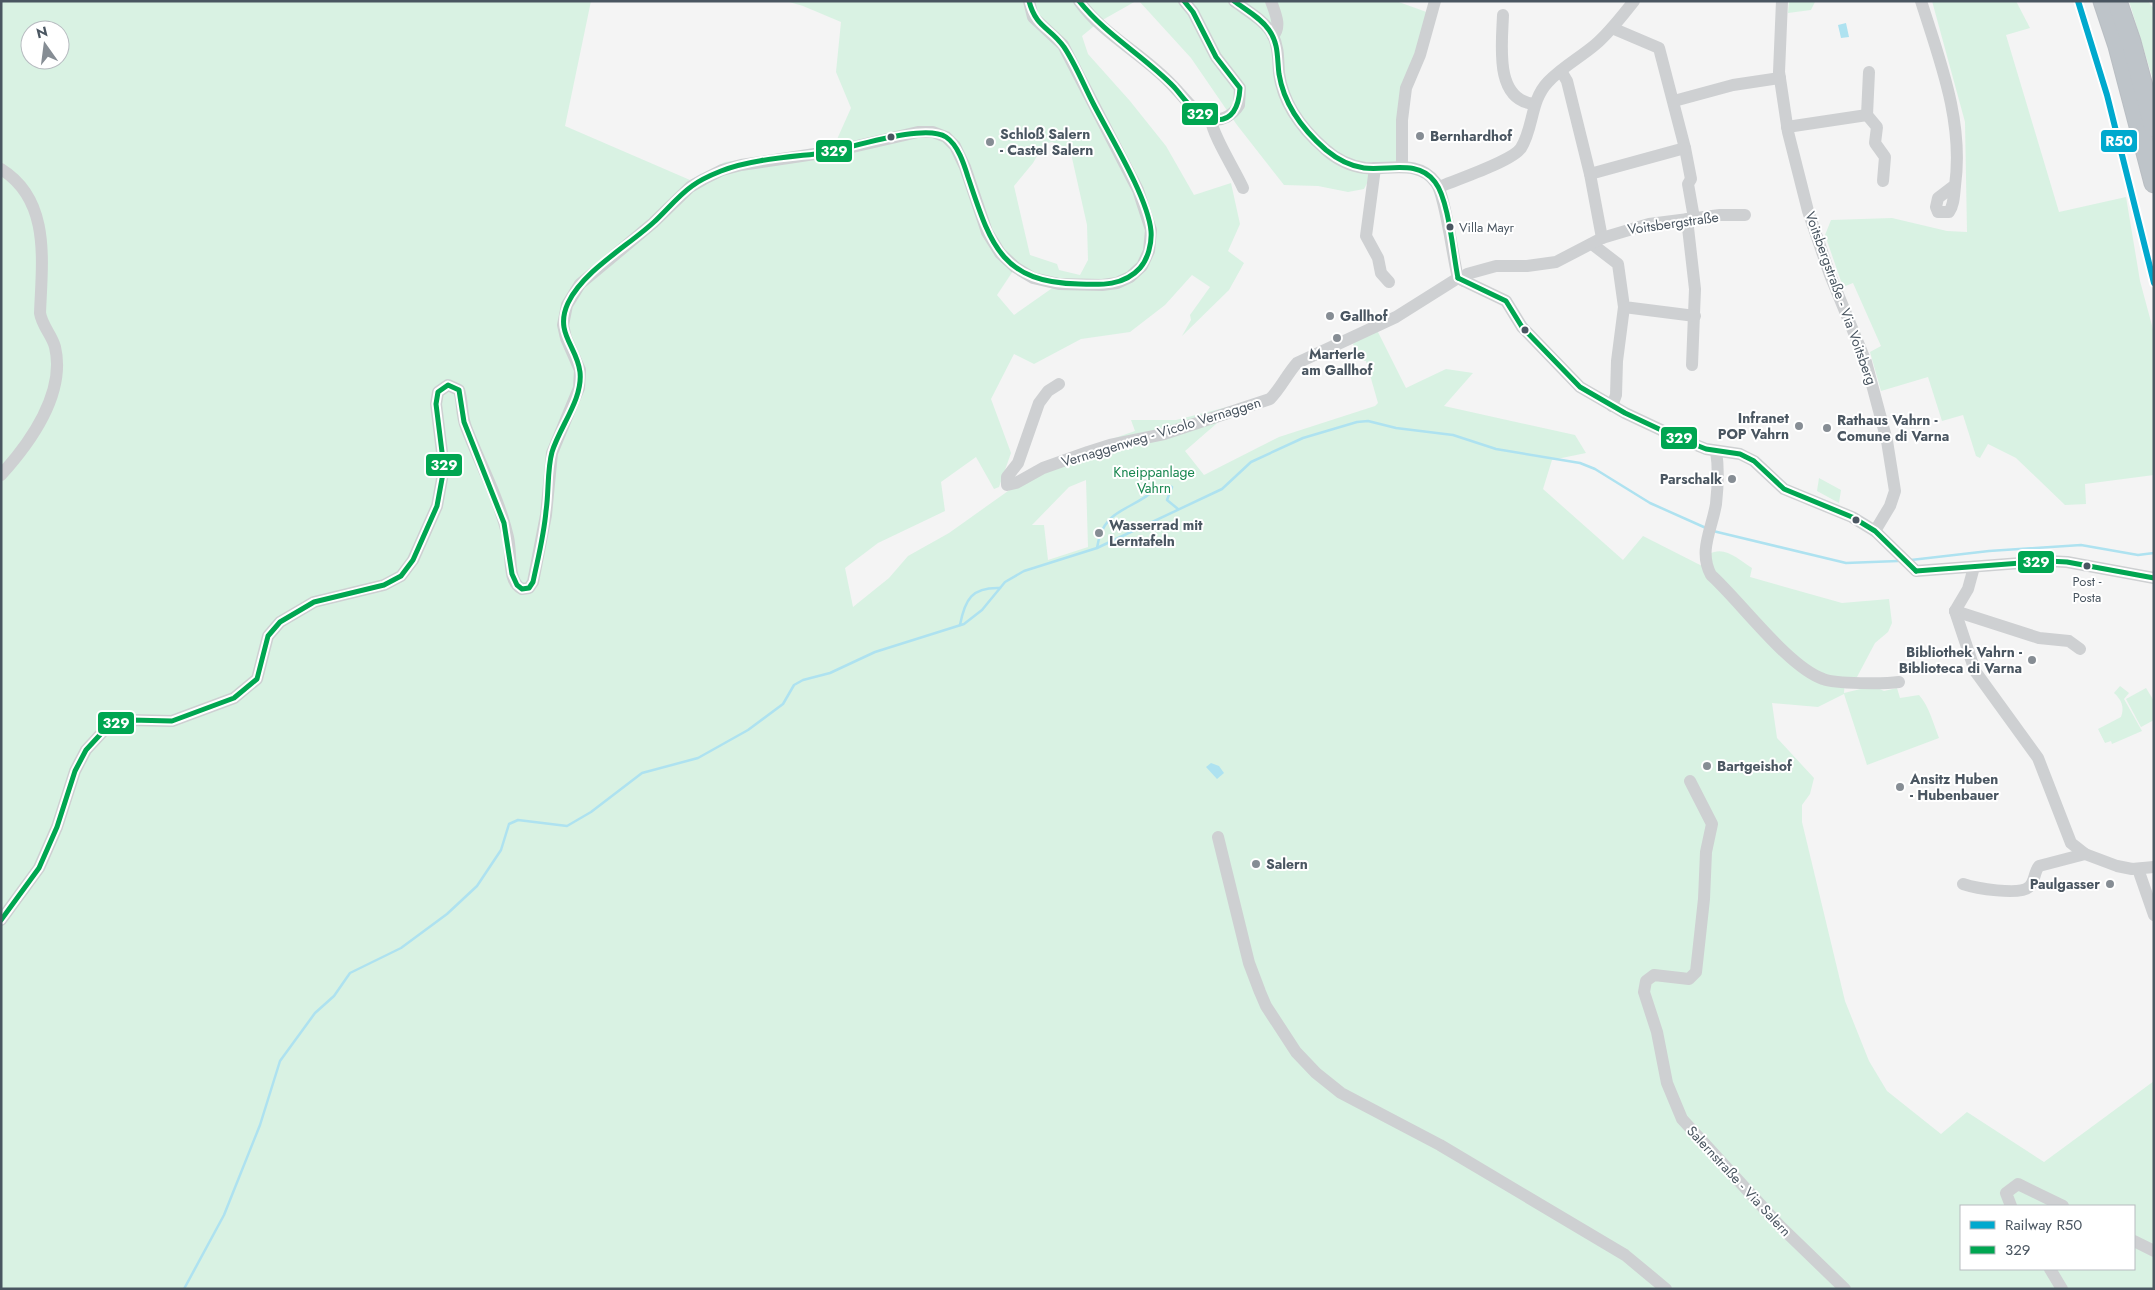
<svg xmlns="http://www.w3.org/2000/svg" width="2155" height="1290" font-family="Jost,sans-serif">
<style>
.green{fill:#d9f2e3;fill-rule:evenodd}
.water{fill:#aee2f0}
.lines{fill:none;stroke-linecap:round;stroke-linejoin:round}
.stream{stroke:#aee2f0;stroke-width:2.5}
.highway-casing{stroke:#b9bec3;stroke-width:21}
.minor{stroke:#ced0d2;stroke-width:12}
.highway{stroke:#bec4c9;stroke-width:19}
.bus-1-casing{stroke:#fff;stroke-width:9}
.bus-1{stroke:#00a651;stroke-width:5}
.rail-1-casing{stroke:#fff;stroke-width:10}
.rail-1{stroke:#00a9ce;stroke-width:6}
.poi-dot{fill:#868d94;stroke:#fff;stroke-width:2}
.bus-dot{fill:#4a5661;stroke:#fff;stroke-width:2}
.labels{text-anchor:middle;stroke-width:4;stroke-linejoin:round;paint-order:stroke}
.bus-label{font-size:13px;fill:#4a5661;stroke:#fff;text-anchor:start}
.poi-label{font-size:14px;font-weight:bold;fill:#4a5661;stroke:#fff;text-anchor:start}
.street-label{font-size:14px;fill:#4a5661;stroke:#fff}
.park-label{font-size:14px;fill:#17864f;stroke:#fff}
.line-badge{stroke:#fff;stroke-width:2}
.badge-label{font-size:14px;text-anchor:middle;font-weight:bold;fill:#fff}
</style>
<rect width="100%" height="100%" fill="#f4f4f4"/>
<g class="green">
<path d="M1,1H591L565,126L690,180L725,162L834,146L851,108L836,72L841,22L803,6L786,1H1136L1099,22L1082,36L1088,54L1130,101L1166,146L1194,195L1231,183L1240,224L1228,251L1244,263L1229,290L1182,336L1191,320L1190,315L1210,287L1192,275L1165,305L1130,332L1081,339L1034,364L1014,354L991,399L1011,453L999,487L994,489L976,457L941,482L945,511L878,543L845,568L853,607L889,578L908,556L949,533L1008,491L1069,454L1135,431L1131,420H1176L1239,404L1185,451L1204,475L1279,437L1375,406L1378,403L1366,361L1358,360L1353,344L1356,340L1377,330L1406,388L1446,369L1473,373L1444,406L1575,435L1586,453L1552,460L1543,489L1623,560L1643,536L1710,570L1709,554C1725,545 1739,560 1752,568L1750,577L1842,603L1889,599L1892,623L1888,632L1875,643L1857,677L1845,678L1844,693L1873,686L1884,691L1897,688L1900,698L1919,695C1929,706 1933,723 1939,738L1867,765L1844,694L1818,707L1772,703L1777,738L1814,778L1810,794L1802,805V822L1845,1001L1869,1061L1887,1091L1941,1134L1967,1112L2044,1162L2154,1081V1289H1ZM30,30H60V60H30ZM1052,142L1070,149L1087,225L1088,260L1080,275L1059,270L1057,264L1030,255L1014,186L1033,163L1044,144ZM1015,268L1058,284L1014,315L997,295ZM1086,480L1088,547L1048,560L1044,525H1032L1069,487ZM1961,1206H2134V1269H1961Z"/>
<path d="M1139,1H1396L1432,14L1406,88L1402,167L1375,168L1364,189L1348,192L1318,186L1284,185L1237,125L1191,58Z"/>
<path d="M1789,1H1838L1815,2L1811,10L1788,13Z"/>
<path d="M1932,1H2016L2030,28L2006,35L2059,212L2126,197L2140,281L2154,333V475L2085,484L2086,504L2065,505L2016,458L1988,444L1980,458L1976,456L1963,415L1942,421L1928,377L1881,391L1870,352L1881,346L1853,283L1843,287L1825,235L1831,220L1892,218L1947,231L1967,232L1965,122Z"/>
<path d="M2129,1H2148L2154,9V83Z"/>
<path d="M1819,478L1841,490L1839,503L1817,491Z"/>
<path d="M2120,686L2129,693L2124,699L2142,731L2112,744L2111,741L2105,743L2098,729L2121,717C2125,707 2121,699 2114,693Z"/>
<path d="M2146,688L2154,701V720L2141,727L2126,699Z"/>
</g>
<g class="water">
<path d="M1846,23L1849,37L1841,38L1838,25Z"/>
<path d="M1211,763L1219,766L1224,773L1217,779L1206,767Z"/>
</g>
<g class="lines">
<g class="stream">
<path d="M1169,486L1172,487L1167,500L1178,509"/>
<path d="M1161,489L1163,492"/>
<path d="M1713,531L1846,563L1898,561"/>
<path d="M1097,548C1103,507 1131,512 1157,488"/>
<path d="M1911,560L1989,551L2081,545L2138,555L2154,553"/>
<path d="M960,625C965,599 972,587 1000,588"/>
<path d="M184,1289L224,1215L260,1125L280,1061L315,1013L334,996L350,973L401,948L447,914L477,886L501,850L509,824L518,820L567,826L591,812L642,773L698,758L748,730L783,704L794,685L803,680L830,673L875,652L964,624L982,610L1005,582L1024,571L1097,548L1222,489L1251,462L1303,438L1357,422L1368,421L1396,428L1453,435L1496,449L1580,463L1595,469L1650,503L1706,528"/>
</g>
<g class="highway-casing">
<g id="highway">
<path d="M2103,1L2118,46L2154,183"/>
<path d="M2117,1L2131,42L2154,127"/>
</g>
</g>
<g class="minor">
<path d="M1079,1C1103,35 1145,55 1173,86C1183,96 1196,115 1210,119C1222,122 1233,115 1239,105L1240,88L1216,57L1193,12L1184,1"/>
<path d="M1234,1C1247,11 1266,21 1273,36C1279,47 1278,61 1279,73C1283,104 1302,129 1325,149C1337,160 1350,166 1365,168C1390,170 1419,159 1436,183C1445,194 1453,259 1458,278"/>
<path d="M1271,1C1275,13 1282,26 1273,36"/>
<path d="M1782,1L1779,72L1788,132L1808,211L1830,275L1866,362L1887,441L1895,491L1890,506L1875,531"/>
<path d="M1921,1C1940,61 1964,122 1955,186C1954,195 1954,205 1949,212H1938L1936,207L1938,198L1955,185"/>
<path d="M1503,15C1502,44 1494,100 1534,104"/>
<path d="M1612,28L1659,48L1685,148L1691,179L1688,184L1694,218"/>
<path d="M1561,71L1567,81L1590,174L1602,238"/>
<path d="M1674,101L1733,85L1780,78"/>
<path d="M1867,115L1877,127L1875,143L1885,157L1883,181"/>
<path d="M1211,120C1213,136 1235,170 1243,188"/>
<path d="M1787,127L1867,115L1869,72"/>
<path d="M1402,167V120L1406,88L1420,55L1435,1"/>
<path d="M1375,168L1366,236L1378,258L1381,273L1389,282"/>
<path d="M1,169C51,200 42,261 40,313C42,326 52,335 55,347C66,393 30,443 1,475"/>
<path d="M1590,174L1685,148"/>
<path d="M1439,187C1456,180 1513,161 1521,148C1534,127 1530,101 1548,82C1562,67 1581,57 1596,44C1610,32 1622,16 1634,1"/>
<path d="M1687,219L1695,289L1692,365"/>
<path d="M1592,244L1618,264L1624,307L1695,316"/>
<path d="M1458,278L1506,301L1522,327L1580,387L1625,413L1676,437L1706,449L1740,454L1754,461L1784,489L1852,517L1875,531L1916,571L2048,561L2067,562L2154,578"/>
<path d="M1464,281L1467,274L1496,266H1527L1556,262L1602,238L1649,224L1720,215H1745"/>
<path d="M1059,384L1048,391L1039,403L1018,463L1007,477V485L1016,483L1043,468L1088,452L1110,445L1164,434L1270,399C1281,388 1287,374 1297,363L1396,317L1458,278"/>
<path d="M1612,406L1616,395L1617,361L1624,307"/>
<path d="M1716,451C1719,469 1718,486 1716,504C1712,529 1698,551 1711,575C1740,601 1788,667 1823,679C1836,684 1884,684 1899,682"/>
<path d="M1955,611L1975,671L2038,758L2071,843L2085,854L2117,866L2132,869L2154,867"/>
<path d="M1955,611L2039,638L2069,641L2080,649"/>
<path d="M1955,611L1968,589L1974,567"/>
<path d="M1690,781L1712,824L1706,852L1704,899L1696,972L1689,979L1654,975L1646,981L1644,992L1657,1032L1667,1083L1682,1119L1780,1226L1845,1289"/>
<path d="M1218,837L1249,963L1260,992L1266,1006L1296,1052L1316,1073L1341,1093L1440,1145L1625,1255L1666,1289"/>
<path d="M2138,869L2154,915"/>
<path d="M1963,884C1975,888 2019,896 2029,887C2035,882 2034,872 2039,866L2085,854"/>
<path d="M1,920L39,868L57,827L75,771L86,750L109,725L131,720L172,721L234,698L257,679L268,636L280,622L314,602L384,585L401,576L413,560L437,506L444,468L436,404L438,392L448,385L459,390C463,402 461,415 466,427C480,464 499,498 508,537C512,554 507,582 522,589L529,588L533,582L546,515L552,453L579,388L580,370L566,338L563,325L567,305L580,284L653,223L690,187L704,179L722,170L741,165L835,151L918,132H933L946,137L955,146L965,167L987,232L1000,253L1015,267L1033,278L1059,284L1102,285L1117,283L1130,277L1142,266L1149,251L1151,230L1138,190L1063,45L1033,17L1029,1"/>
<path d="M2011,1206L2006,1193L2018,1184L2063,1206"/>
<path d="M2134,1241L2154,1251"/>
<path d="M2050,1269L2062,1289"/>
</g>
<use href="#highway" class="highway"/>
<g class="bus-1-casing">
<g id="bus-1">
<path d="M1079,1C1106,35 1144,56 1174,87C1184,98 1195,116 1211,119C1233,124 1239,105 1240,88L1216,57L1193,12L1184,1"/>
<path d="M1234,1C1246,10 1261,18 1269,30C1279,44 1277,59 1279,74C1284,105 1303,130 1326,150C1337,159 1350,166 1364,168C1388,171 1418,159 1435,182C1449,200 1453,254 1458,278"/>
<path d="M1458,278L1506,301L1522,327L1580,387L1625,413L1676,437L1706,449L1740,454L1754,461L1784,489L1852,517L1875,531L1916,571"/>
<path d="M1916,571L2048,561L2067,562L2154,578"/>
<path d="M1,920L39,868L57,827L75,771L86,750L109,725L131,720L172,721L234,698L257,679L268,636L280,622L314,602L384,585L401,576L413,560L437,506L444,468L436,404L438,392L448,385L459,390L464,422L504,523L512,574L517,585L522,589L529,588L533,582C538,558 544,535 546,511C549,492 547,470 552,452C560,426 583,399 580,372C577,346 554,333 568,303C583,271 628,246 654,222C666,211 678,196 692,186C700,180 711,175 721,171C751,159 792,157 824,153C852,148 924,123 946,137C958,145 964,164 968,177C990,242 1000,283 1079,284C1101,285 1124,286 1140,268C1148,259 1152,243 1151,231C1148,198 1110,136 1094,105C1084,86 1076,65 1064,47C1050,27 1036,28 1029,1"/>
</g>
</g>
<use href="#bus-1" class="bus-1"/>
<g class="rail-1-casing">
<path id="rail-1" d="M2078,1L2107,95L2154,283"/>
</g>
<use href="#rail-1" class="rail-1"/>
</g>
<g class="poi-dot">
<circle cx="1420" cy="136" r="5"/>
<circle cx="990" cy="142" r="5"/>
<circle cx="1330" cy="316" r="5"/>
<circle cx="1337" cy="338" r="5"/>
<circle cx="1799" cy="426" r="5"/>
<circle cx="1827" cy="428" r="5"/>
<circle cx="1732" cy="479" r="5"/>
<circle cx="1099" cy="533" r="5"/>
<circle cx="2032" cy="660" r="5"/>
<circle cx="1707" cy="766" r="5"/>
<circle cx="1900" cy="787" r="5"/>
<circle cx="1256" cy="864" r="5"/>
<circle cx="2110" cy="884" r="5"/>
</g>
<g class="bus-dot">
<circle cx="891" cy="137" r="4.5"/>
<circle cx="1450" cy="227" r="4.5"/>
<circle cx="1525" cy="330" r="4.5"/>
<circle cx="1856" cy="520" r="4.5"/>
<circle cx="2087" cy="566" r="4.5"/>
</g>
<g class="labels">
<g class="bus-label">
<text x="1459" y="232">Villa Mayr</text>
<text x="2087" y="586" text-anchor="middle">Post -<tspan x="2087" dy="16">Posta</tspan></text>
</g>
<g class="poi-label">
<text x="1000" y="139">Schloß Salern<tspan x="1000" dy="16">- Castel Salern</tspan></text>
<text x="1430" y="141">Bernhardhof</text>
<text x="1340" y="321">Gallhof</text>
<text x="1337" y="359" text-anchor="middle">Marterle<tspan x="1337" dy="16">am Gallhof</tspan></text>
<text x="1789" y="423" text-anchor="end">Infranet<tspan x="1789" dy="16">POP Vahrn</tspan></text>
<text x="1837" y="425">Rathaus Vahrn -<tspan x="1837" dy="16">Comune di Varna</tspan></text>
<text x="1722" y="484" text-anchor="end">Parschalk</text>
<text x="1109" y="530">Wasserrad mit<tspan x="1109" dy="16">Lerntafeln</tspan></text>
<text x="2022" y="657" text-anchor="end">Bibliothek Vahrn -<tspan x="2022" dy="16">Biblioteca di Varna</tspan></text>
<text x="1717" y="771">Bartgeishof</text>
<text x="1910" y="784">Ansitz Huben<tspan x="1910" dy="16">- Hubenbauer</tspan></text>
<text x="1266" y="869">Salern</text>
<text x="2100" y="889" text-anchor="end">Paulgasser</text>
</g>
<g class="street-label">
<text transform="translate(1673 223) rotate(-8)" y="5">Voitsbergstraße</text>
<text transform="translate(1841 298) rotate(70)" y="5">Voitsbergstraße - Via Voitsberg</text>
<text transform="translate(1161 432) rotate(-17)" y="5">Vernaggenweg - Vicolo Vernaggen</text>
<text transform="translate(1739 1181) rotate(47)" y="5">Salernstraße - Via Salern</text>
</g>
<g class="park-label">
<text x="1154" y="477">Kneippanlage<tspan x="1154" dy="16">Vahrn</tspan></text>
</g>
</g>
<g class="line-badge">
<rect x="1181" y="102" width="38" height="24" rx="5" fill="#00a651"/>
<rect x="2100" y="129" width="38" height="24" rx="5" fill="#00a9ce"/>
<rect x="815" y="139" width="38" height="24" rx="5" fill="#00a651"/>
<rect x="1660" y="426" width="38" height="24" rx="5" fill="#00a651"/>
<rect x="425" y="453" width="38" height="24" rx="5" fill="#00a651"/>
<rect x="2017" y="550" width="38" height="24" rx="5" fill="#00a651"/>
<rect x="97" y="711" width="38" height="24" rx="5" fill="#00a651"/>
</g>
<g class="badge-label">
<text x="1200" y="119">329</text>
<text x="2119" y="146">R50</text>
<text x="834" y="156">329</text>
<text x="1679" y="443">329</text>
<text x="444" y="470">329</text>
<text x="2036" y="567">329</text>
<text x="116" y="728">329</text>
</g>
<rect width="2155" height="1290" fill="none" stroke="#4a5661" stroke-width="5"/>
<rect x="1960" y="1205" width="175" height="65" fill="#ffffff" stroke="#b7bbc0"/>
<rect x="1970" y="1221" width="25" height="8" fill="#00a9ce" stroke="#b7bbc0"/>
<text x="2005" y="1230" font-size="15" fill="#4a5661">Railway R50</text>
<rect x="1970" y="1246" width="25" height="8" fill="#00a651" stroke="#b7bbc0"/>
<text x="2005" y="1255" font-size="15" fill="#4a5661">329</text>
<g transform="translate(45 45) rotate(346)"><circle r="24" fill="#ffffff" stroke="#b7bbc0"/>
<path d="M0-4L9 19L0 12L-9 19Z" fill="#868d94"/>
<text y="-8" font-size="14" font-weight="bold" text-anchor="middle" fill="#4a5661">N</text>
</g>
</svg>
